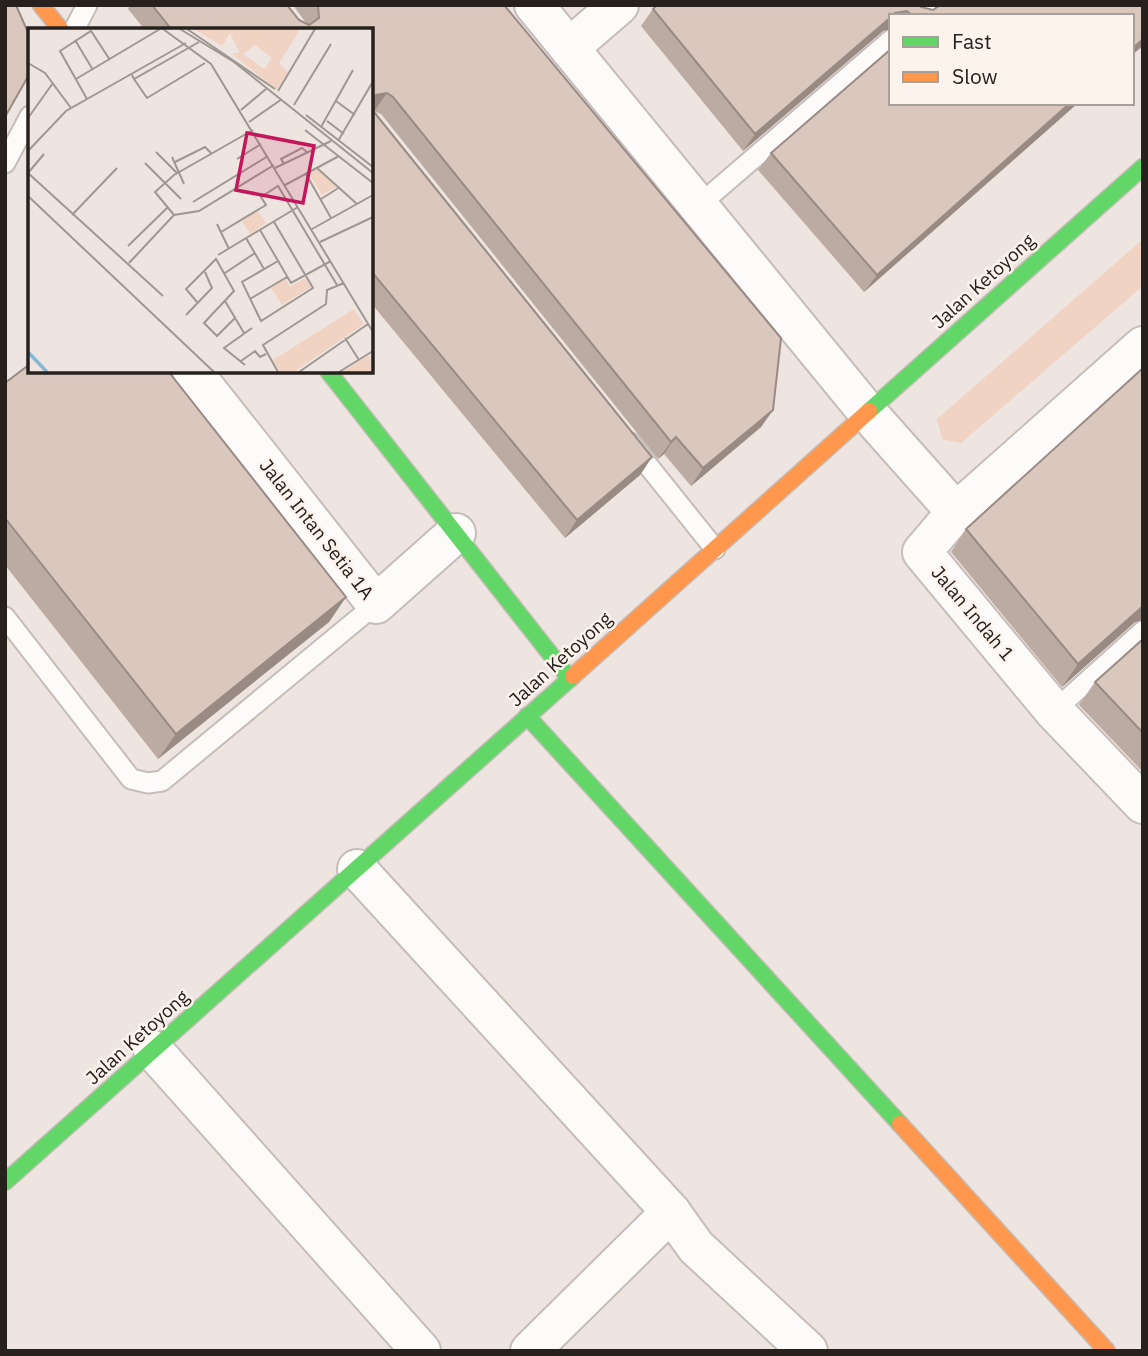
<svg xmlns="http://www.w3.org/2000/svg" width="1148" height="1356" font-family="'IBM Plex Sans',sans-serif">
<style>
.green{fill:#f0d3c3}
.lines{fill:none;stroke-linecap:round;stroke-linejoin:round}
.lane-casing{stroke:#c5bdb9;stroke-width:23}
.street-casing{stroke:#c5bdb9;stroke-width:42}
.fast-casing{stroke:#c5bdb9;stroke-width:19}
.slow-casing{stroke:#c5bdb9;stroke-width:19}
.lane{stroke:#fdfbfa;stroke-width:19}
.street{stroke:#fdfbfa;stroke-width:38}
.fast{stroke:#63d668;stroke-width:16}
.slow{stroke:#ff974d;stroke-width:16}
.wall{fill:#bbaba3}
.shaded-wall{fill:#998b84}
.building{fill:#dac7bd;stroke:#998b84;stroke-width:2}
.labels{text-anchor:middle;stroke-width:5;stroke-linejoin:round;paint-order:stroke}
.street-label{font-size:19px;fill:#27211e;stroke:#fdf3ed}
.inset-river{fill:none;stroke:#87b6d6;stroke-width:3.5}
.inset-road{fill:none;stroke:#9f9792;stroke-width:2}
.view{fill:#c2185b;fill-opacity:0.15;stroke:#c2185b;stroke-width:3.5}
.inset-edge{fill:none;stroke:#27211e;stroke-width:3.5}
</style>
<rect width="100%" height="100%" fill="#efe5e0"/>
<path class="green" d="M1143,239V286L961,443L942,439L937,419Z"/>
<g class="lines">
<g class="lane-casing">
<g id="lane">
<path d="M918,16L931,5"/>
<path d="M74,30L87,5"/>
<path d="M5,163L30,116"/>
<path d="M698,206L891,40"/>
<path d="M630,443L715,549"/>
<path d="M5,617L131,779L148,783L162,781L376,604"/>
<path d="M1054,711L1143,631"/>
</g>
</g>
<g class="street-casing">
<g id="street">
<path d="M534,5L868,413L956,512"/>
<path d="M569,48L619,5"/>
<path d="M1143,346L956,512L922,552L1054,711L1143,804"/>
<path d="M192,371L376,604L456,533"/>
<path d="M357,869L671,1212L696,1247L808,1351"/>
<path d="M153,1050L421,1351"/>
<path d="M530,1351L671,1212"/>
</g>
</g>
<g class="fast-casing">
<g id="fast">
<path d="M328,371L570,679"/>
<path d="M869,411L1143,167"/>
<path d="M527,716L900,1124"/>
<path d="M5,1182L573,676"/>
</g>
</g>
<g class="slow-casing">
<g id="slow">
<path d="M41,5L61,30"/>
<path d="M573,676L869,411"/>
<path d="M900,1124L1107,1351"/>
</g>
</g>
<use href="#lane" class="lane"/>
<use href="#street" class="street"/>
<use href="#fast" class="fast"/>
<use href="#slow" class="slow"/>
</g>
<g class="wall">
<path d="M130,5H287L299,20L306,23L293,5H504L773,410L761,427L691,486L664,454L658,459L381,114L373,111L652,457L640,475L565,538L371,303V30H145L128,9Z"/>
<path d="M921,7L933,10L1132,16H891L883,31L743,151L641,26L653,9Z"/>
<path d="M1078,103L864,292L758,170L771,153Z"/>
<path d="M1143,368V620L1135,622L1062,687L951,552L966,529Z"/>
<path d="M5,383L346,597L329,622L158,759L5,565Z"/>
<path d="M1143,639V772L1079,705L1095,682Z"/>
</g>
<g class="shaded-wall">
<path d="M907,11L903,16H892L895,13Z"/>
<path d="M891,17V29L883,31L743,151L755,134Z"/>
<path d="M1143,39V46L1132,55V49Z"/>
<path d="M387,93L375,110L371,111V102L376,95Z"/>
<path d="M1070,103H1078L864,292L877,275Z"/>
<path d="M773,410L761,427L691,486L703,468Z"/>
<path d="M676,437L664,454L658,459L671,442Z"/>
<path d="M652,457L640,475L565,538L577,520Z"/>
<path d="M346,597L329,622L158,759L176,734Z"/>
<path d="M1143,606V620L1135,622L1062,687L1078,664Z"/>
</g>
<g class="building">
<path d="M5,5H16L30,37V73L5,117Z"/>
<path d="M152,5H287L299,20L309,25L319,18L318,5H504L781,338L773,410L703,468L676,437L671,442L393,97L387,93L376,95L372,101L374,112L652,457L577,520L371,271V30H172Z"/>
<path d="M657,5H921V7L933,10L940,5H1143V39L1132,49V16H913L907,11L895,13L891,16V17L755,134L653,9Z"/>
<path d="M891,49V103H1070L877,275L771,153Z"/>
<path d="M30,364V371H168L346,597L176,734L5,518V383Z"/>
<path d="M1143,368V606L1078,664L966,529Z"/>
<path d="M1143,639V733L1095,682Z"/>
</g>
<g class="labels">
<g class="street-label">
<text transform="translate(983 281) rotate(-42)" y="7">Jalan Ketoyong</text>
<text transform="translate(317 529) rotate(52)" y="7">Jalan Intan Setia 1A</text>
<text transform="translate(973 613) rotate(50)" y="7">Jalan Indah 1</text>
<text transform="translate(560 659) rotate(-42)" y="7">Jalan Ketoyong</text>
<text transform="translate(137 1037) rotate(-42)" y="7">Jalan Ketoyong</text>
</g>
</g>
<g transform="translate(28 28)">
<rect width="345" height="345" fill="#efe5e0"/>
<path d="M166,1H272L251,36L260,44L249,62L204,26L211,24L202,5L194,18ZM227,17L244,30L236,41L215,26ZM290,141L308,159L294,167L281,146ZM230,183L238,195L222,206L214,193ZM277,250L283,259L254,277L243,260L257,251L262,259ZM326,281L336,296L266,344H252L245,332ZM341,327L345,344H314Z" fill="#f0d3c3" fill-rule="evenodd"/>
<path class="inset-river" d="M0,324L19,344"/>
<path class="inset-road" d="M135,1L183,36L345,304M152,1L206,34L345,145M159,1L247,61M47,12L65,42M0,35L17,45L43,80M104,47L106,51L171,14M48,51L132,1M106,51L119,70L177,35M250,63L287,1M59,71L32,23L63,3L82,32M308,73L327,87M266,77L303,16M213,82L238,61M278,87L345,139M0,90L25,55M299,93L316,106M221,94L254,71M293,99L325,42M277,102L345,155M310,113L344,55M0,123L38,83L158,15M128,124L149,145M144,129L156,156M209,131L233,116M147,134L177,119L184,126M117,135L153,171M256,136L253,131L274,120L279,124M247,140L303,113M289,140L329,176M0,145L135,268M0,145L16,126M278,146L303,190M257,157L311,128M0,168L186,344M293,171L312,159M165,174L240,128M44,187L89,140M146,187L127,164L146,147L225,102M246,194L285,260L233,293L214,254L250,233M189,196L201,221M284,201L345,167M232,202L263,255L303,233M193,204L238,177L233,169L250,158L309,257M218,210L236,241M292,214L345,189M100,218L140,179M190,227L270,179M101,235L146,187L171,183L246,137M197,245L227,225M222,271L259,249M197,273L216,305M169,274L158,261L188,231L206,263L176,295L189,308L208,289M158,287L184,260L177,244M317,310L331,332M213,333L227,323L232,329L238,326M217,337L196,320L224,300M250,344L235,317L298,276L299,262L316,255M271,344L340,296M311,344L345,323"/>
<path class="view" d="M219,105L286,118L275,175L208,162Z"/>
<rect width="345" height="345" class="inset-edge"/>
</g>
<rect width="1148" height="1356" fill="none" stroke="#27211e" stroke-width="14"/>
<rect x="889" y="14" width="245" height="91" fill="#fdf3ed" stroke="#a79f9a" stroke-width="2"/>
<rect x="903" y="37" width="35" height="10" fill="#63d668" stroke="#a79f9a" stroke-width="2"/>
<text x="952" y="49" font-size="21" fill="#27211e">Fast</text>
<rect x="903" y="72" width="35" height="10" fill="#ff974d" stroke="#a79f9a" stroke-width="2"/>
<text x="952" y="84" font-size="21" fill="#27211e">Slow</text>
</svg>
